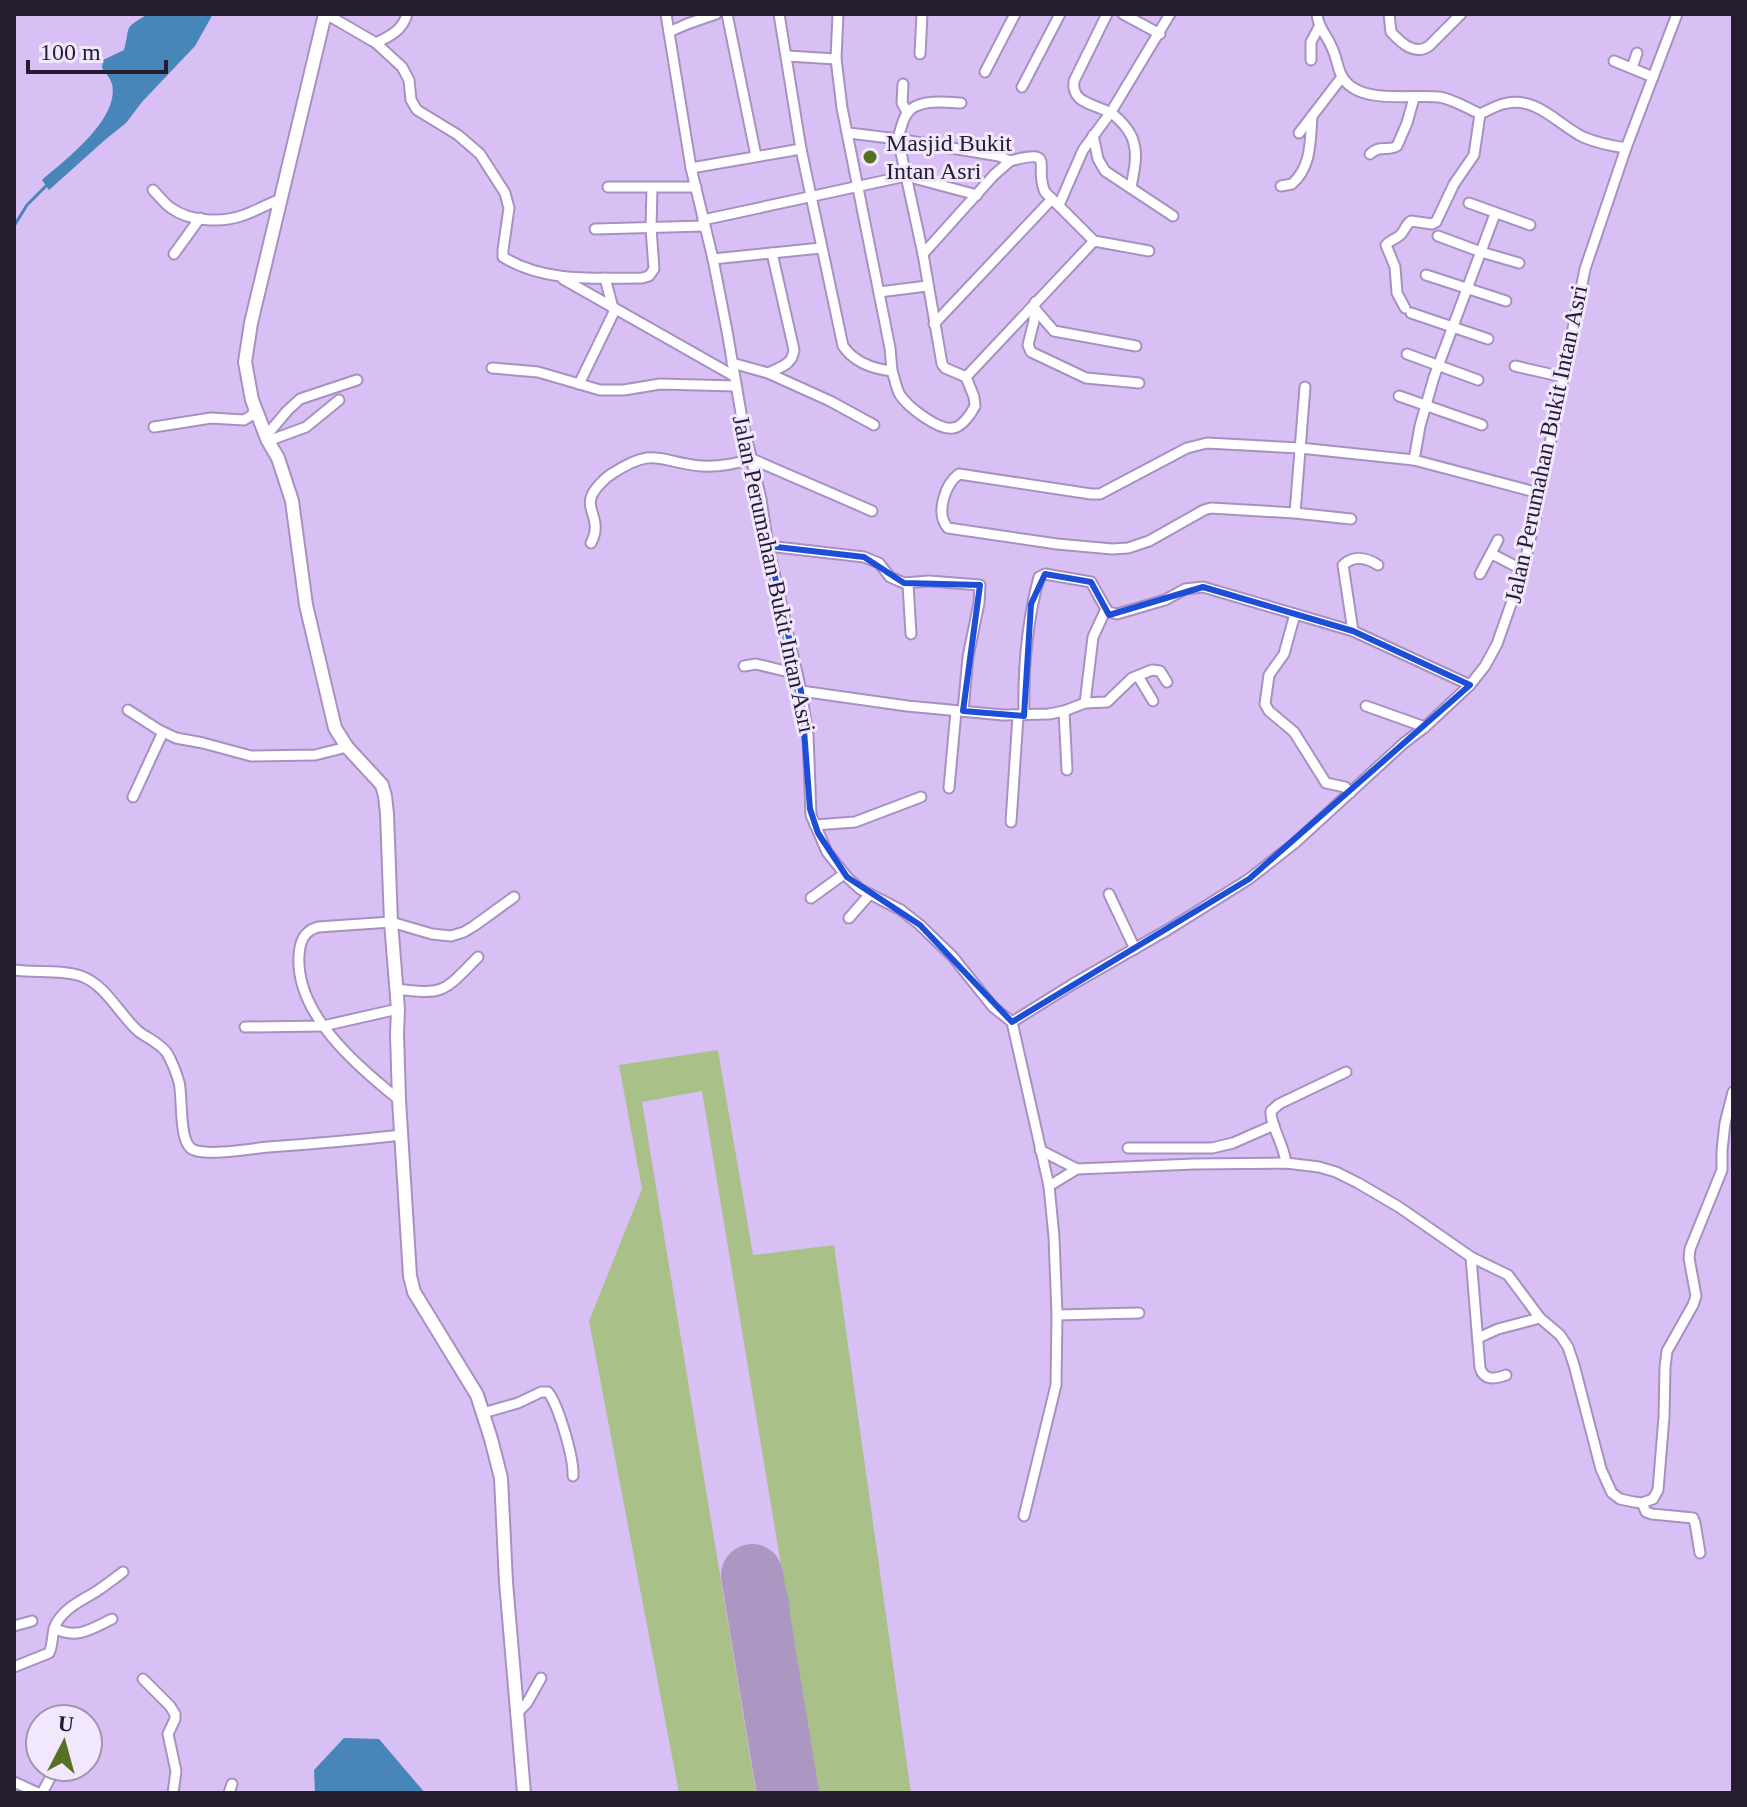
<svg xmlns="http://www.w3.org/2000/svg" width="1747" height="1807" font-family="Georgia,serif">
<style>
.green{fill:#a9c089}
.water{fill:#4885b9}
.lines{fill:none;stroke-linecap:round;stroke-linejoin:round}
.stream{stroke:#4885b9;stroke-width:3}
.taxiway{stroke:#ac96c2;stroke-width:24}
.runway{stroke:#ac96c2;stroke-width:62}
.street-casing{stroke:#a890c2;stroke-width:13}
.secondary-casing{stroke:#a890c2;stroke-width:16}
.street{stroke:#fff;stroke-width:9}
.secondary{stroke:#fff;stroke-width:12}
.marked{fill:none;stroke:#1d4ed8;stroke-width:6;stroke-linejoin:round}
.poi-dot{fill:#567124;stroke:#f2e8fe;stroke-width:3}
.labels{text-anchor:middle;stroke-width:6;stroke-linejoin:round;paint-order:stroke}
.poi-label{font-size:24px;fill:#251c2f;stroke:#f2e8fe;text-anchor:start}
.street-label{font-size:24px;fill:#251c2f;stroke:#f2e8fe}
</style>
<rect width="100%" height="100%" fill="#d9c0f4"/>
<path class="green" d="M718,1050L753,1255L834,1245L911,1793H819L702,1091L642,1102L756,1793H679L589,1321L642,1189L619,1065Z"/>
<g class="water">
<path d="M148,14H213L195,46L142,102L126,123L106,139L49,190L42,180C65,160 120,119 112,84C110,77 105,73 102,68L103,60L124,50C131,24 122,30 148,14Z"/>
<path d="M344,1738L379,1739L425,1793H315L314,1770Z"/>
</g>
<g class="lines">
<path class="stream" d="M14,226L27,205L49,183"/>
<path class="taxiway" d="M766,1657C766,1650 766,1643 768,1638C773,1625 780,1616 777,1601C773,1578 741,1580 739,1603L767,1669"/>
<path class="runway" d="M752,1575L788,1793"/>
<g class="street-casing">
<g id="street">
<path d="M326,14L376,43L402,67L409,80L411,100L417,110L458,135L480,154L505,193L509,208L503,250V257C545,283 595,278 642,278L649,276L654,269L651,228L652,188"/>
<path d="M666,14L691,168L713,259L727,331L742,419L761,499L768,546L801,691L808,735L811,815L827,852L847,877L860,889L901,910L920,925L953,957L993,1007L1012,1022L1073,984L1169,929L1249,879L1295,843L1404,743L1425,727L1470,685L1485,666L1497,644L1523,570L1534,523L1585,269L1626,148L1677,14"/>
<path d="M727,14L756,156"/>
<path d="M779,14L801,149L843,346C854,362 874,369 892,371L890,348L842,108L836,59L838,14"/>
<path d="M1107,14L1074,81C1071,102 1092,104 1107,111C1118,116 1132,132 1134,144C1138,158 1133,174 1131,188"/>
<path d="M1123,14L1160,34"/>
<path d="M1317,14C1318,28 1327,35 1332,48C1337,57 1337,69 1343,78C1360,105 1412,94 1439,97C1453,99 1467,108 1480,114C1487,111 1495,106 1503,104C1536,95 1557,124 1583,137C1597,143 1612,146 1626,148"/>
<path d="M1389,14L1391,32C1401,43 1415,56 1429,46L1461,14"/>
<path d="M669,32L687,24L716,14"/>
<path d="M376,43C390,36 403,30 407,14"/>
<path d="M920,54L922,14"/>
<path d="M787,56L836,59"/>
<path d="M1311,60V42L1319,27"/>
<path d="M1614,61L1653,77"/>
<path d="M1632,68L1637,53"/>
<path d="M985,72L1015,14"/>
<path d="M903,84L902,103L907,112"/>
<path d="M1022,87L1060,14"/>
<path d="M849,133L898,139L923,254L942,364L945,368L966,377L1094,241L1045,192C1033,166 1058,148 1010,161"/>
<path d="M1299,133L1342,77"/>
<path d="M1093,135L1098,159L1105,171L1173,216"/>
<path d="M1370,154C1381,144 1387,152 1397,146L1407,123L1414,98"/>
<path d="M691,168L801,149"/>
<path d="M1281,186L1292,184C1312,166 1310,141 1312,116"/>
<path d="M608,187H696"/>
<path d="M153,190C159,196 164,203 171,208C190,222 223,223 244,215C256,211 267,204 279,200"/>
<path d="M1469,203L1530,225"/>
<path d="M1059,205L1083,150L1111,112L1170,14"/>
<path d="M703,220L906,176L977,195"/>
<path d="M595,229L705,226"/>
<path d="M1438,236L1481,252L1519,263"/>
<path d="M1094,241L1149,251"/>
<path d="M174,254L200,218"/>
<path d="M923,254L994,175L1010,161L999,156L898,139C900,131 902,122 906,115C916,98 945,102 961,103"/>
<path d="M713,259L821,248"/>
<path d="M1426,275L1506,301"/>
<path d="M563,279L734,376"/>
<path d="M879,292L927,286"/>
<path d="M1035,302L1034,321L1028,345L1031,352L1086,378L1139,383"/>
<path d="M1405,308L1397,293L1395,267L1386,245C1390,240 1394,240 1399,236C1404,233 1405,225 1411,221L1432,224L1436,222L1454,184L1474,155L1480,114"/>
<path d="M1035,309L1054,331L1136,346"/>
<path d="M1411,313L1488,339"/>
<path d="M934,324L1052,199"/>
<path d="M1407,354L1478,380"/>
<path d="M732,363L768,373L830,401L874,425"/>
<path d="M1515,366L1563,377"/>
<path d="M492,368L538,372L600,390H624L660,384L736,386"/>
<path d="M892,371C895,379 896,388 900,395C908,407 939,431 953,428C962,427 971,414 975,406L974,397L966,377"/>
<path d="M768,373C781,367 792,365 794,350L772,253"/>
<path d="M579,384L614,312L605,278"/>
<path d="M1399,396L1482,425"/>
<path d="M154,427L211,418L244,420L252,415L255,408"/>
<path d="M266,436L287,411L300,399L357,380"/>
<path d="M268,441L306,427L339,400"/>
<path d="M1414,460L1420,426L1434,377L1495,214"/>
<path d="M1295,513L1305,387"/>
<path d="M1351,519L1295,513L1211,508L1204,510L1149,541L1128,548L1112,549L1057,544L948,528C935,514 945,484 959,474L1091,494H1100L1187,448L1207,443L1300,448L1414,460L1539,493"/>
<path d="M591,543C603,520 585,511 592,495C596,487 606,477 613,473C656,445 660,463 702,466C720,467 735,464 752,459L872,511"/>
<path d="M768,546L864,557L879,563L890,577L904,583L929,581L980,585L979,603L968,657L963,711"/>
<path d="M1492,554L1523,570"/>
<path d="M1480,574L1498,540"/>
<path d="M908,584L911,634"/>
<path d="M1295,614L1284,654L1269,675L1265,704L1269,711L1294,732L1326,783L1345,787L1350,793"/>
<path d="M1353,631L1343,565C1354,555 1367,558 1378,565"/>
<path d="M744,666L756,664L797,674"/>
<path d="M1138,676L1153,701"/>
<path d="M801,691L907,706L1003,715L1049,714L1064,711L1085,703L1107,702L1132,678L1152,670L1160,671L1167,682"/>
<path d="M1085,703L1093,637L1106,609"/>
<path d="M1366,706L1425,727"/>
<path d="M128,710L159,730L176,738L203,743L251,756L315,755L347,747"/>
<path d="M1064,711L1067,770"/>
<path d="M1024,715C1023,669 1027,622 1039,577L1045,574L1091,582L1106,609L1109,612L1117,614L1165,600L1185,589L1203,587L1353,631L1470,685"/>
<path d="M949,788L956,711"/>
<path d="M133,797L163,732"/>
<path d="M1011,822L1018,716"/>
<path d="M815,825L855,822L921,797"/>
<path d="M1109,894L1135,949"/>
<path d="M811,898L844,874"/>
<path d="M849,918L870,894"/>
<path d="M14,970C36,973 60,969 81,976C106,985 119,1014 138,1031C147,1038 160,1043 167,1053C172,1062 176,1072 179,1082C183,1097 178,1145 194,1150C211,1156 249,1149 268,1147C313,1144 357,1140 402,1135"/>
<path d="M396,989C446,995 443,992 478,957"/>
<path d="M1012,1022L1049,1186L1054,1237L1057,1315L1056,1385L1024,1516"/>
<path d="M245,1027L323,1026L398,1009"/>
<path d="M399,1100C358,1066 295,1015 299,955C300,941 304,931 318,927L391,922L432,934L451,936L464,932L474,926L514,897"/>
<path d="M1128,1148H1212L1233,1143L1274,1125"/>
<path d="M1040,1150L1077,1169"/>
<path d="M1286,1163C1284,1144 1270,1125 1271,1111L1279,1104L1346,1072"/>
<path d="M1049,1186L1077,1169L1194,1164L1286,1163L1319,1167L1336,1172L1358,1183L1399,1207L1471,1257L1508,1275L1540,1318L1560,1335L1568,1347L1574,1365L1601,1469L1612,1493L1620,1499L1634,1502L1642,1503L1653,1499L1658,1490L1664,1417L1665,1367L1667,1351L1693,1305L1696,1296L1689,1258L1690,1249L1722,1170V1150L1725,1123L1733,1092"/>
<path d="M1471,1257L1480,1368C1484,1381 1495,1379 1506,1375"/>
<path d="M1057,1315L1139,1313"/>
<path d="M1478,1338L1498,1329L1540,1318"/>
<path d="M483,1413L518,1403L541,1392H548C559,1406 574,1459 573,1476"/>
<path d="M1642,1503L1646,1512L1652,1514L1693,1518L1695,1523L1700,1553"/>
<path d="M14,1626L32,1621"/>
<path d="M54,1628C77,1640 91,1629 112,1619"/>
<path d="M14,1667L49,1653C54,1643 51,1631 57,1622C66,1607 83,1600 97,1591C106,1585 115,1578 123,1572"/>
<path d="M143,1679L170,1706L175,1714V1719L168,1734L176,1771L173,1793"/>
<path d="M518,1712L527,1703L541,1678"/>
<path d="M14,1782L38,1793"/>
<path d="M42,1793L56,1767"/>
<path d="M229,1793L232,1784"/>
</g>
</g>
<g class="secondary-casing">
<path id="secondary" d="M325,14L251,323L245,362L252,400L268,441L278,458L292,501L306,605L335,728L347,747L382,785L385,796L387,814L391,922L398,1009L397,1034L399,1100L410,1276L414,1292L477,1395L491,1439L501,1478L506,1582L524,1793"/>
</g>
<use href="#street" class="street"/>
<use href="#secondary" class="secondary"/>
</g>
<path class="marked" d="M768,546L864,557L904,583L980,585L963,711L1024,716L1031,604L1045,574L1091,582L1109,615L1203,587L1353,631L1470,685L1249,879L1012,1022L920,925L847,877L818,833L810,809L801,691Z"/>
<circle class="poi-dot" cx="870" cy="157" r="8"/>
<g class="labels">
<g class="poi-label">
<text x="886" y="151">Masjid Bukit<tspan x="886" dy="28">Intan Asri</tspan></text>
</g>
<g class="street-label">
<text transform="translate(1546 444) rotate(-78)" y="8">Jalan Perumahan Bukit Intan Asri</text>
<text transform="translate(774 574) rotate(78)" y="8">Jalan Perumahan Bukit Intan Asri</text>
</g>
</g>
<rect width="1747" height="1807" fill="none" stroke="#251c2f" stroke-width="32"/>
<g transform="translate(64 1743) rotate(6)"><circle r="38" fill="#f2e8fe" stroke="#a096ab" stroke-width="2"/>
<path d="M0-6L14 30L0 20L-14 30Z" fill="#567124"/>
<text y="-12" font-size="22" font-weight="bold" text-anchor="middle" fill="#251c2f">U</text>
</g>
<path d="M28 60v12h138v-12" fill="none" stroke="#251c2f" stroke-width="4"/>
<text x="40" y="60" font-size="24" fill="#251c2f" stroke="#f2e8fe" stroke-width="6" paint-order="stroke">100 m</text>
</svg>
